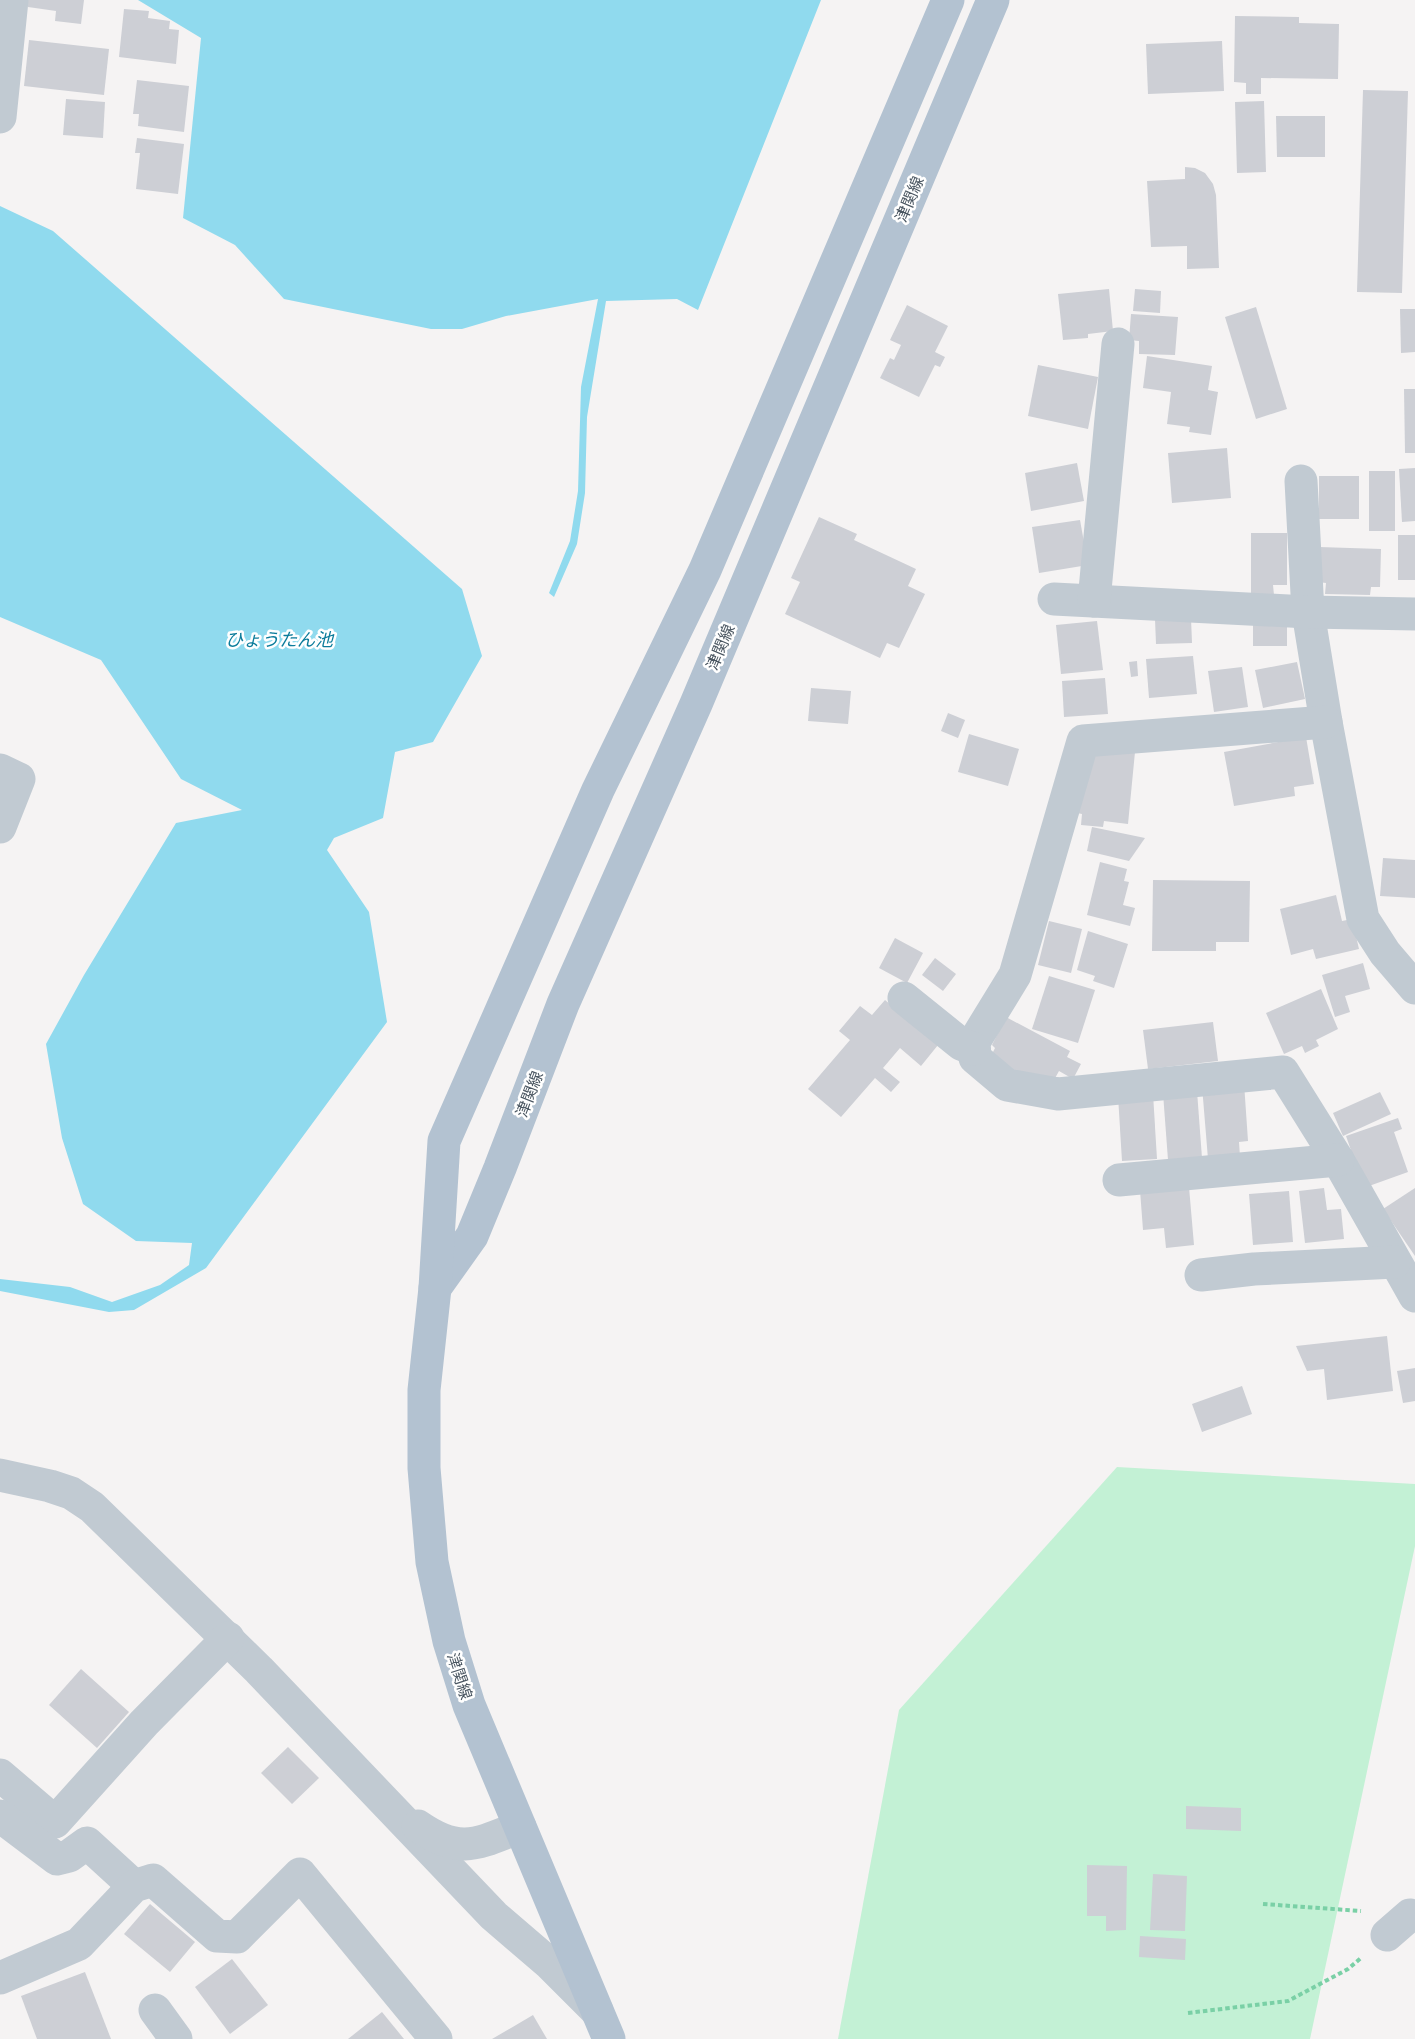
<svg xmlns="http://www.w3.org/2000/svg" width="1415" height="2039" font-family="'Sofia Sans Condensed','Noto Sans JP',sans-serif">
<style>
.green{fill:#c3f1d5}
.water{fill:#90daee}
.building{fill:#cdcfd5}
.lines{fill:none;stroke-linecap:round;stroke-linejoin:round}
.path{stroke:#7ad0a6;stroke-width:4;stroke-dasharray:4.5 3;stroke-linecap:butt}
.minor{stroke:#c1cad2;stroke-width:33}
.major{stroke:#b3c2d1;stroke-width:33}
.labels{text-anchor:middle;stroke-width:5;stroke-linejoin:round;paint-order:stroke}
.street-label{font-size:16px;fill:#4a5661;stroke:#fff}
.water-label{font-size:18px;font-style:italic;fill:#0c7c9b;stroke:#fff}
</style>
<rect width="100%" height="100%" fill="#f5f3f3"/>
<path class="green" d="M1117,1467L1415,1484V1546L1310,2039H838L899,1710Z"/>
<g class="water">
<path d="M138,0H821L698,310L677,299L606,301L587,417L585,493L577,544L554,597L549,593L570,541L578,491L581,387L598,299L506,316L462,329H431L284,299L235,245L183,218L201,38Z"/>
<path d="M0,206L53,231L462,589L482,656L433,742L395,752L383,818L334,838L327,850L369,912L387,1022L206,1268L134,1310L109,1312L0,1291V1279L70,1287L112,1302L160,1285L189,1265L192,1243L136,1241L83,1204L62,1138L46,1044L84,975L176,823L242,810L181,779L101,660L0,617Z"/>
</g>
<g class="building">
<path d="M28,0H84L81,24L55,21L56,11L28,7Z"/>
<path d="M124,9L149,11L148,18L170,21L169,29L179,30L176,64L119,57Z"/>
<path d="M1235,16L1299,17V23L1339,24L1338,79L1261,78V94H1246V83L1234,82Z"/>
<path d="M29,40L109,49L104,95L24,86Z"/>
<path d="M1222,41L1224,91L1148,94L1146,44Z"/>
<path d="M137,80L189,86L184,132L138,126L139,114H133Z"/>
<path d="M1363,90L1408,91L1402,293L1357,292Z"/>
<path d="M66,99L105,102L103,138L63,135Z"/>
<path d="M1264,101L1266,172L1237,173L1235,102Z"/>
<path d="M1276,116H1325V157H1277Z"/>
<path d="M137,138L184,144L178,194L136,189L140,153H135Z"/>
<path d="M1185,167L1195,168L1205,173L1213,184L1216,195L1219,268L1187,269V246L1151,247L1147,181L1185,179Z"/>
<path d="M1109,289L1113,331L1088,334V338L1063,340L1058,294Z"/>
<path d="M1135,289L1161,291L1160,313L1133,311Z"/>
<path d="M907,305L948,326L935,352L945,357L940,367L935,365L919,397L880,378L890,358L894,360L901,345L890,340Z"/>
<path d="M1256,307L1287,409L1256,419L1225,317Z"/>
<path d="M1400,309H1415V352L1401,353Z"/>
<path d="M1131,314L1178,317L1175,355L1139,354V341L1129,340Z"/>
<path d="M1147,356L1212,366L1208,390L1218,392L1211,435L1189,432L1190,427L1167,424L1171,392L1143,388Z"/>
<path d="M1038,365L1098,377L1088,429L1028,416Z"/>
<path d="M1404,389H1415V453H1405Z"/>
<path d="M1227,448L1231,498L1172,503L1168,453Z"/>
<path d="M1077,463L1084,501L1031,511L1025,473Z"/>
<path d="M1415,468V521L1402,522L1399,469Z"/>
<rect x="1369" y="471" width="26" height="60"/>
<rect x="1319" y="476" width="40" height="43"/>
<path d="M819,517L857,534L854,540L916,569L908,586L925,594L899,648L887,643L880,658L785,614L800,582L791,578Z"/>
<path d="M1080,520L1088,565L1039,573L1032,527Z"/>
<path d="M1251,533H1287V585H1273L1274,595H1251Z"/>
<rect x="1398" y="535" width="17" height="45"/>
<path d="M1319,547L1381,549L1380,587H1371L1370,595L1325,594L1326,583L1318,582Z"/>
<path d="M1191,618L1192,643L1156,644L1155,619Z"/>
<path d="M1097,621L1103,670L1061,674L1056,625Z"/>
<rect x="1253" y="624" width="34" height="22"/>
<path d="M1193,656L1197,694L1149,698L1146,659Z"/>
<path d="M1137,661L1138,676L1131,677L1129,662Z"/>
<path d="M1297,662L1305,699L1263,708L1255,670Z"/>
<path d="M1242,667L1248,707L1214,712L1208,671Z"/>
<path d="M1105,678L1108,714L1064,717L1062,681Z"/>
<path d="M811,688L851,691L848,724L808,721Z"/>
<path d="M948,713L965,720L958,738L941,731Z"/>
<path d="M969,734L1019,749L1008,786L958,772Z"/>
<path d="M1306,737L1314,784L1294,787L1295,796L1234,806L1224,752Z"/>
<path d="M1092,748L1135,752L1128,824L1104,821L1103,827L1081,825L1082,814L1077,813Z"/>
<path d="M1092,827L1145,838L1129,861L1087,851Z"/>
<path d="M1383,858L1415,860V898L1380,896Z"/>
<path d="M1100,862L1127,869L1124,881L1129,882L1123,905L1135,908L1130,926L1087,915Z"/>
<path d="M1153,880L1250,881L1249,942H1216V951H1152Z"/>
<path d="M1336,895L1342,921L1352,919L1359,949L1316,959L1313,949L1291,955L1280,909Z"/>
<path d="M1049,921L1082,929L1071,973L1038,965Z"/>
<path d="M1088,931L1128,944L1114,988L1093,981L1095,976L1077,970Z"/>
<path d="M895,938L923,953L907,983L879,968Z"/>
<path d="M935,958L956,974L943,991L922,975Z"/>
<path d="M1363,963L1370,989L1345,996L1350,1012L1335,1017L1322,975Z"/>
<path d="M1049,976L1095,990L1078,1043L1032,1029Z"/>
<path d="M1321,989L1338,1029L1316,1040L1319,1046L1305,1053L1302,1046L1284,1054L1266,1013Z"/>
<path d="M885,1000L938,1045L921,1066L900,1048L883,1068L900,1082L891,1092L875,1078L841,1117L808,1089L850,1040L839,1031L860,1006L872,1015Z"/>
<path d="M1006,1017L1070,1051L1067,1057L1081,1064L1073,1079L1059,1071L1049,1089L990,1058L995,1048L992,1045Z"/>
<path d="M1213,1022L1218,1061L1148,1069L1143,1030Z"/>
<path d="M1244,1083L1248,1141L1239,1142L1240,1157L1208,1159L1202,1086Z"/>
<path d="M1197,1091L1202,1158L1168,1160L1163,1093Z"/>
<path d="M1380,1092L1391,1114L1343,1136L1333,1113Z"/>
<path d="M1153,1094L1157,1159L1122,1161L1118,1096Z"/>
<path d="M1398,1118L1402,1129L1394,1132L1408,1172L1369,1186L1361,1179L1346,1136Z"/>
<path d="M1189,1187L1194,1245L1166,1248L1164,1228L1143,1230L1140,1190Z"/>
<path d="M1324,1188L1327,1210L1341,1209L1344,1239L1305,1243L1299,1191Z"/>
<path d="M1415,1188V1256L1383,1209Z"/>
<path d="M1289,1191L1293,1242L1253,1245L1249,1194Z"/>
<path d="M1387,1336L1393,1391L1327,1400L1324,1369L1307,1371L1296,1346Z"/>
<path d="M1415,1368V1401L1403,1403L1397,1371Z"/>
<path d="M1242,1386L1252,1414L1202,1432L1192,1404Z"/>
<path d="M81,1669L129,1712L97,1748L49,1705Z"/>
<path d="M288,1747L319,1778L292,1804L261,1773Z"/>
<path d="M1186,1806L1241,1808V1831L1186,1829Z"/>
<path d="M1087,1865L1127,1866L1126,1930L1106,1931V1916H1087Z"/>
<path d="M1153,1874L1187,1876L1185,1931L1150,1930Z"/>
<path d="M150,1904L195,1942L170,1972L124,1934Z"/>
<path d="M1140,1936L1186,1939L1185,1960L1139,1957Z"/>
<path d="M232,1959L268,2005L230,2034L195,1987Z"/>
<path d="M85,1972L111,2039H37L21,1996Z"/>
<path d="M382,2012L404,2039H348Z"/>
<path d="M533,2015L547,2039H492Z"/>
</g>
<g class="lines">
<g class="path">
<path d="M1263,1904L1361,1911"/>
<path d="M1188,2013L1288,2001L1348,1969L1361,1958"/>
</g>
<g class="minor">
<path d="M0,117L12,0"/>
<path d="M1301,481L1308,612L1326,722L1363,919L1385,953L1415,988"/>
<path d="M1054,599L1308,612L1415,614"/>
<path d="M1094,601L1118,344"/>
<path d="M1326,722L1083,741L1015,975L974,1042L975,1058L1007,1085L1058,1094L1283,1072L1338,1160L1415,1296"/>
<path d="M0,770L19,779L0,827"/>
<path d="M904,998L961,1044L974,1049"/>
<path d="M1119,1180L1338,1160"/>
<path d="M1201,1275L1254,1269L1395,1262"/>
<path d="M0,1475L50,1486L71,1493L92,1507L259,1670L494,1916L550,1964L597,2011"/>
<path d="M0,1775L55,1822L144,1723L228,1638"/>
<path d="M0,1816L57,1859L69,1856L87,1843L134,1886"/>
<path d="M418,1826C460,1855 477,1844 520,1827"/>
<path d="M1387,1935L1410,1915"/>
<path d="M0,1978L79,1944L134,1886L153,1880L217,1936L237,1937L300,1874L436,2039"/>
<path d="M155,2010L176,2039"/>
</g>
<g class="major">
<path d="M435,1288L472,1236L500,1168L563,1004L696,704L993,0"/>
<path d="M609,2039L469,1705L449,1641L432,1562L424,1468V1390L435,1288L444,1141L598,790L705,570L948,0"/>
</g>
</g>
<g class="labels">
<g class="street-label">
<text transform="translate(909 199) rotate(-67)" y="6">津関線</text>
<text transform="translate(720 647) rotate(-67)" y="6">津関線</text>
<text transform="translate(529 1094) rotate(-69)" y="6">津関線</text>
<text transform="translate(460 1676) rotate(72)" y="6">津関線</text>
</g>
<g class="water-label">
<text x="279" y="646">ひょうたん池</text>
</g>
</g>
</svg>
